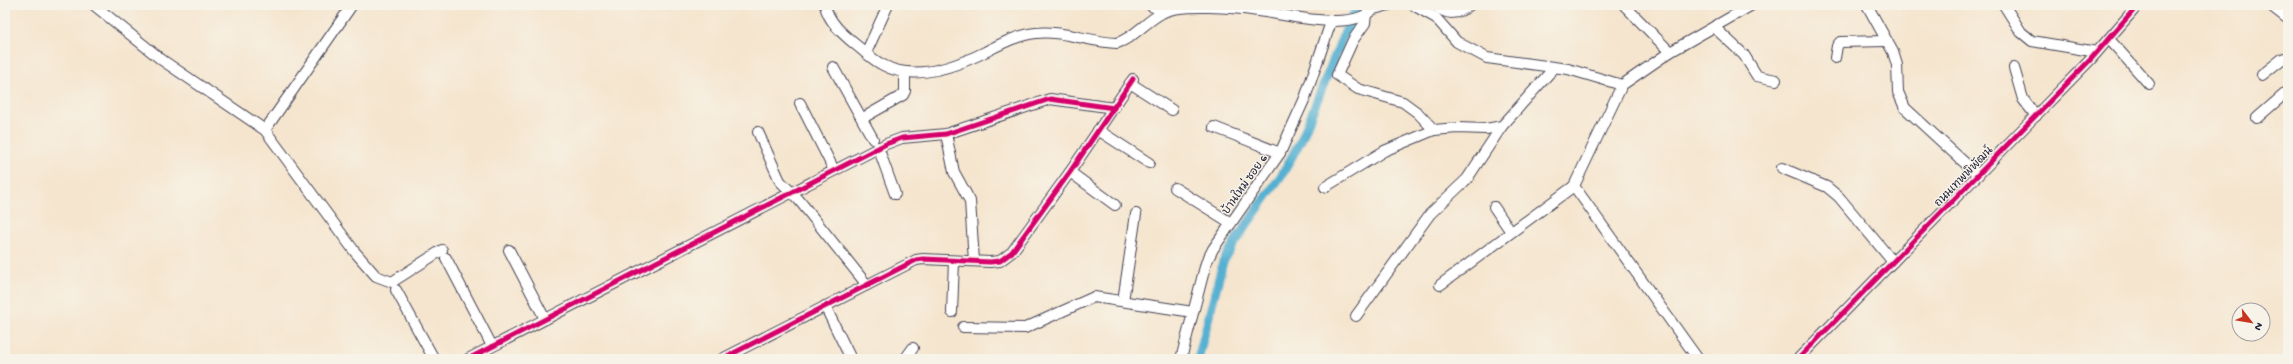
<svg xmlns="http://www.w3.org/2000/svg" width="2293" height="364" font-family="'Gochi Hand','Playpen Sans Thai',sans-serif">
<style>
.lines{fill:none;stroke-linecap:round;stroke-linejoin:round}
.canal{stroke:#54b0d2;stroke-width:9}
.minor-casing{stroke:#423f51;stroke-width:12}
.minor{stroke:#fff;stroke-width:10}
.cycleway-casing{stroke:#f7f3e8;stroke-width:8}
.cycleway{stroke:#d6006c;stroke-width:5}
.labels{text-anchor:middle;stroke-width:3;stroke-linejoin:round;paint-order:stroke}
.street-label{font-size:11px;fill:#22223b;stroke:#f7f3e8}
</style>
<rect width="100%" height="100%" fill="#f7f3e8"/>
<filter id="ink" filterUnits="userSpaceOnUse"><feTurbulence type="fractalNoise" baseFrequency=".025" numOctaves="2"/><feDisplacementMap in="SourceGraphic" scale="8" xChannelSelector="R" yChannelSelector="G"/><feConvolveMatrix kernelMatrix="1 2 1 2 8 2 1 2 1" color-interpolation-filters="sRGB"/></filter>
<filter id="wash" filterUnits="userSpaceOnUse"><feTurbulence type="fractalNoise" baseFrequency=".012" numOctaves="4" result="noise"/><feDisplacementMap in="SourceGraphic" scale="16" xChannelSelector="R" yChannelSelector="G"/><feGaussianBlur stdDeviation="0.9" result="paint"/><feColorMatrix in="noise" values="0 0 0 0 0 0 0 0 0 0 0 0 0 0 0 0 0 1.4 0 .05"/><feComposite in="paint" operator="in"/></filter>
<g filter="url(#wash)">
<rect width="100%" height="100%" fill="#f5e5ce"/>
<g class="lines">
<path class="canal" d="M1198,359L1223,262L1236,240L1283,173L1301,140L1343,36L1358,5"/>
</g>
</g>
<g filter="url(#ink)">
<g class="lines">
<g class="minor-casing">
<g id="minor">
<path d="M94,5L162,60L265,130L355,252L376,276L392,282L442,250"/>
<path d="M825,5C828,22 844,35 856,45C865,52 873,60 883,65C914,82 955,67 985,52C1001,44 1017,35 1036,33C1062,30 1090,42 1117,43C1135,37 1145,22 1162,13C1179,3 1237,8 1258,11C1286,14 1358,35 1376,5"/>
<path d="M1150,5L1163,12"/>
<path d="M1413,5L1436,18L1457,42L1487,58L1568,69L1622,85"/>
<path d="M1434,5C1448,16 1457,15 1470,5"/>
<path d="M1624,5L1670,52"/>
<path d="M1867,5L1893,52L1897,65L1898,92L1905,108L1978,175"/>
<path d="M2004,5L2021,32L2032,41L2097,52"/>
<path d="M2270,5L2288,19"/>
<path d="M1374,9L1389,5"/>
<path d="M1366,15L1365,23L1353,40L1337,75L1358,89L1403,102L1418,113L1434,130"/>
<path d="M1714,27L1744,55L1757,76L1776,80"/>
<path d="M2109,39L2149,84"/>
<path d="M866,53L888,5"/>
<path d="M1835,58L1837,46L1840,42L1887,41"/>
<path d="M833,67L873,139"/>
<path d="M2014,68L2023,99L2036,116"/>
<path d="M2262,75L2282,59L2288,57"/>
<path d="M1130,83L1172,110"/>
<path d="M800,103L834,170"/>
<path d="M863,118L903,95L905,91V73"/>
<path d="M2257,118L2288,91"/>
<path d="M1214,127L1280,153"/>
<path d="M265,130L352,5"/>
<path d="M1098,130L1149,163"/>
<path d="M758,132L780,181L799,200L867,285"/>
<path d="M946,134L954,172L970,201L974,261"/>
<path d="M878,147L895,194"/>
<path d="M1782,168L1827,187L1839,197L1893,262"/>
<path d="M1070,172L1115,205"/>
<path d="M1574,186L1698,359"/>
<path d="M1325,187L1384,151L1434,130L1457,128L1486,129L1502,126"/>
<path d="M1175,188L1231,223"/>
<path d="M1494,207L1511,232"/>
<path d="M509,250L545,319"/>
<path d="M446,258L492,346"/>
<path d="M1440,285L1574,186L1622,85L1670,52L1752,5"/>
<path d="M396,290L434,359"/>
<path d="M1123,301L1136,214"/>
<path d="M825,306L851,359"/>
<path d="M952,312L954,261"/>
<path d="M1356,316L1430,214L1467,179L1502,126L1554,68"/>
<path d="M963,327L1025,328L1094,297L1193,312"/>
<path d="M468,359L886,144L902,138L946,134L1050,99L1114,108"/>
<path d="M722,359L916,260L923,259L990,262L1000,261L1012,252L1070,172L1133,79"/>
<path d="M905,359L913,348"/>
<path d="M1181,359L1206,263L1213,249L1280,153L1305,98L1331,22"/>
<path d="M1798,359L2091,59L2138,5"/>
</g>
</g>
<use href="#minor" class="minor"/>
<g class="cycleway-casing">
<g id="cycleway">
<path d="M468,359L886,144L902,138L946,134L1050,99L1114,108"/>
<path d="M722,359L916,260L923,259L990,262L1000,261L1012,252L1070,172L1133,79"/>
<path d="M1798,359L2091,59L2138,5"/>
</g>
</g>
<use href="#cycleway" class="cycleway"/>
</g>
</g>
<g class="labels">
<g class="street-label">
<text transform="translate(1963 176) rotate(-46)" y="4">ถนนเทพพิพัฒน์</text>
<text transform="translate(1244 184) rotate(-55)" y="4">บ้านใหม่ ซอย 6</text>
</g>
</g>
<rect width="2293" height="364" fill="none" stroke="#f7f3e8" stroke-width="20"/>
<g transform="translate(2251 322) rotate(121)"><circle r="19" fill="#f7f3e8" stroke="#a29fa3"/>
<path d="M0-3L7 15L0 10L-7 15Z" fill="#c8321e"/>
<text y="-6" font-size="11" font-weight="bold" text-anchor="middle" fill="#22223b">N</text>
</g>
</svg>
